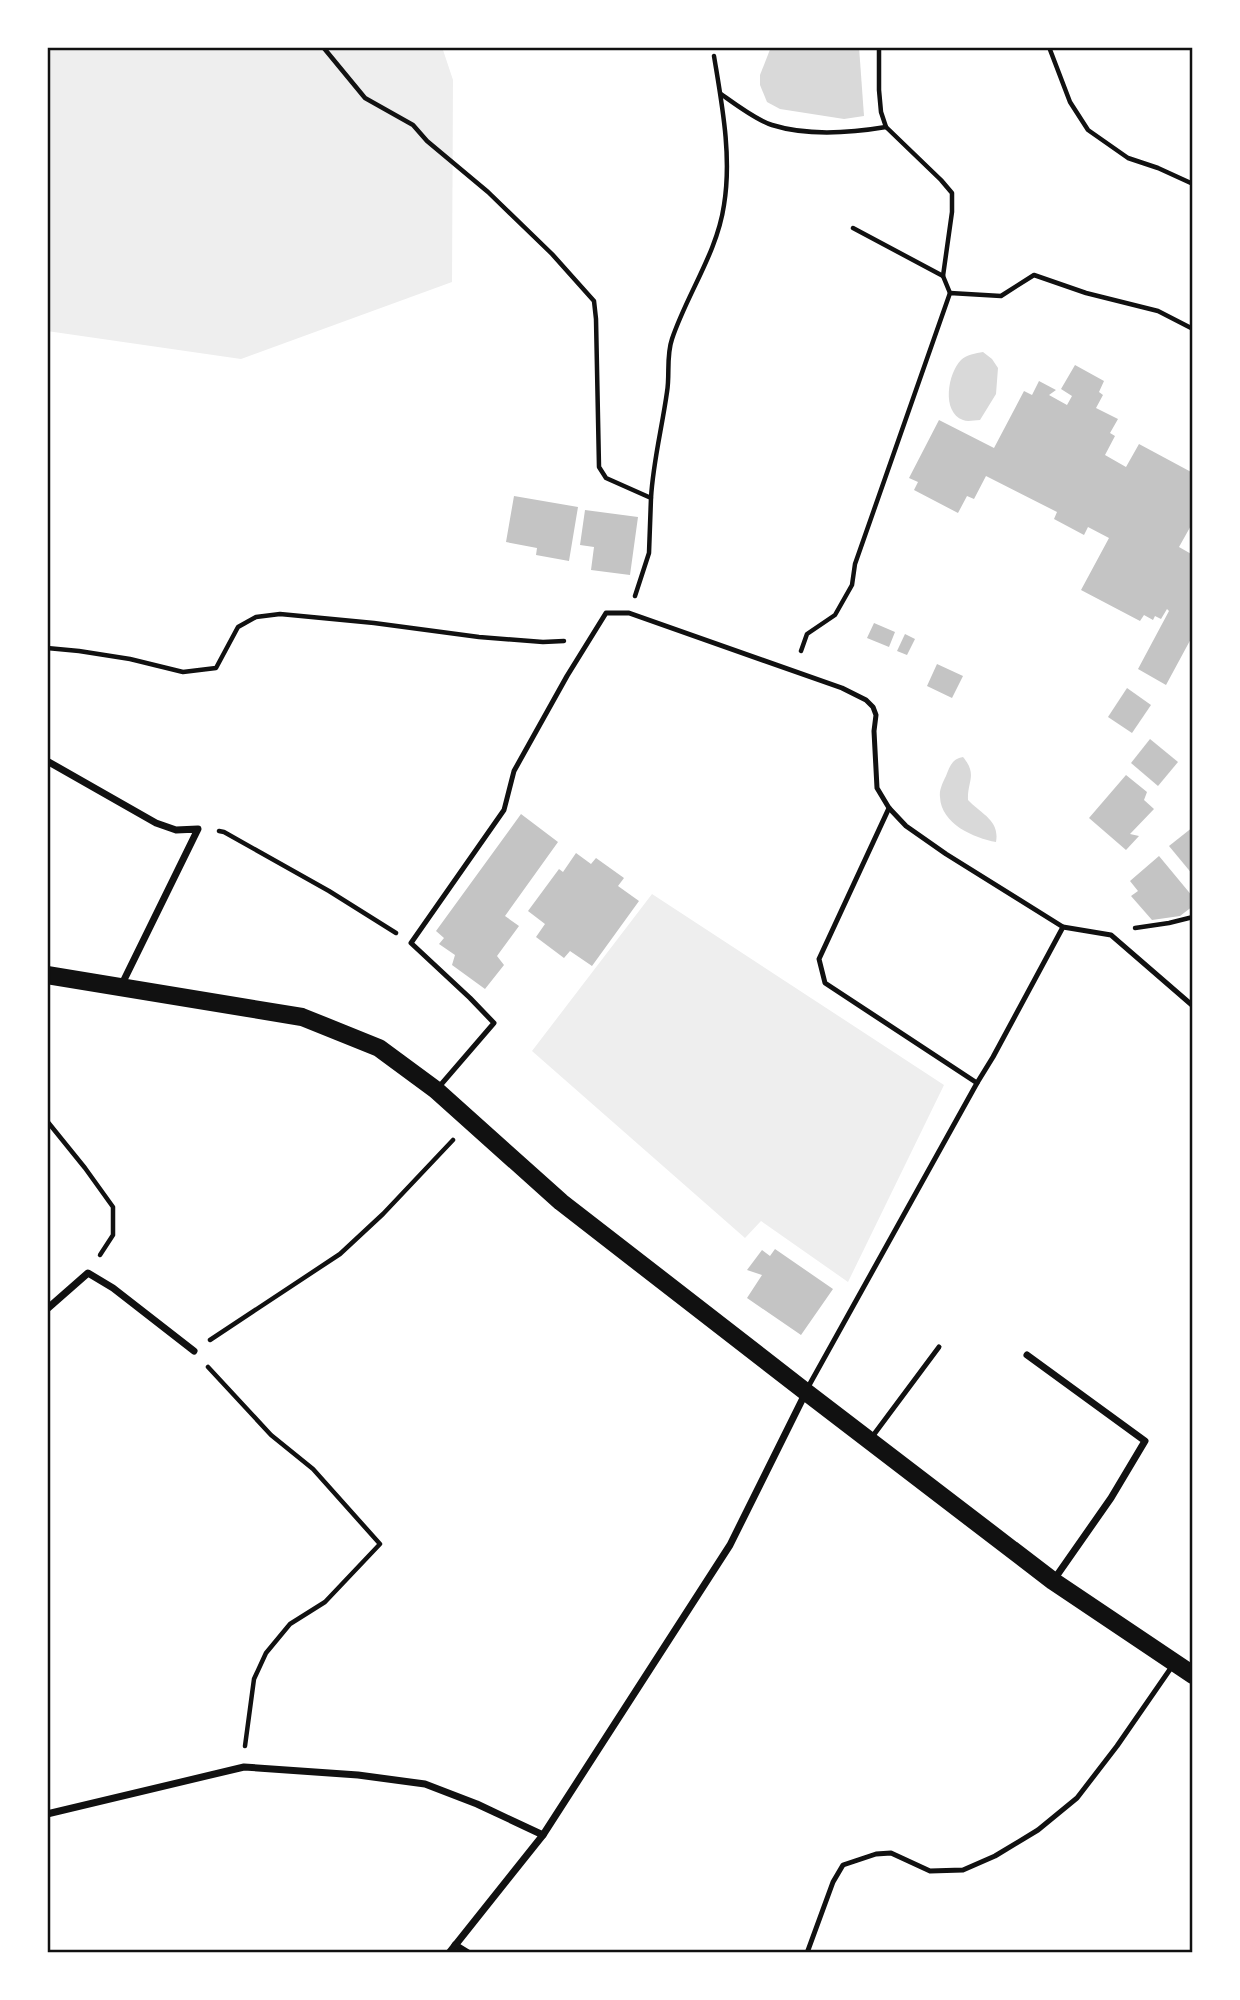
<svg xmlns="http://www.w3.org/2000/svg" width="1240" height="2000" font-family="Helvetica,sans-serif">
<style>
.green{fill:#eee}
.water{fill:#d9d9d9}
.building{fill:#c4c4c4}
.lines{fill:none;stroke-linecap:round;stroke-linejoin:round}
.path{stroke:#111;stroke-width:4.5}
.service{stroke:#111;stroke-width:5}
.minor{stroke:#111;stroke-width:7}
.primary{stroke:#111;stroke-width:18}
.neatline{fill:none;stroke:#111;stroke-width:2.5}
</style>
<rect width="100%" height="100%" fill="#fff"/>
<g class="green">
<path d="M47,47H442L453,80L452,282L241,359L47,331Z"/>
<path d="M652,894L944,1085L848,1282L761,1221L745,1238L532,1051Z"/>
</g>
<g class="water">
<path d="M771,47H859L864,116L844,119L780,109L767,102L760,85V75Z"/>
<path d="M983,352L992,359L998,368L996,394L980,420C974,420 968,422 963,420C941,412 948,373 961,360C966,355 976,353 983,352Z"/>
<path d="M963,757C978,775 967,781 968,800C981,814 1000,820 996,842C974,838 941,824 940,797C939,790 943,782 946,776C950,766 952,759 963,757Z"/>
</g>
<g class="building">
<path d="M1075,365L1104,381L1099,392L1103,395L1096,408L1118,419L1110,433L1115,436L1105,455L1126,467L1139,444L1193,473V522L1179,547L1193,555V635L1166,685L1138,669L1169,611L1167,609L1161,619L1155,616L1153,620L1144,615L1140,621L1081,590L1109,538L1088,527L1084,535L1054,519L1057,512L986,476L974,499L967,496L958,513L914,490L918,482L909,478L939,420L994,448L1024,391L1032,395L1039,381L1056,390L1049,395L1067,405L1072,396L1061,389Z"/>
<path d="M514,496L578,507L569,561L536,555L537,548L506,542Z"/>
<path d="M585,510L638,517L630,575L591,570L594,547L580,545Z"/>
<path d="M874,623L895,632L889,647L867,638Z"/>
<path d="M905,634L915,639L907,655L897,651Z"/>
<path d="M937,664L963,676L952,698L927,686Z"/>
<path d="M1127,688L1151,705L1132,733L1108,717Z"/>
<path d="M1150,739L1178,762L1158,786L1131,763Z"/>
<path d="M1126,775L1147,792L1144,800L1154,809L1130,834L1139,836L1126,850L1089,818Z"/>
<path d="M521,814L558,842L505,916L519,926L497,956L504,965L485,989L452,965L455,955L439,944L444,938L436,931Z"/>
<path d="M1193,827V875L1169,846Z"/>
<path d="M576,853L591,864L596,858L624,878L618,886L639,901L592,966L570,951L564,958L536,937L545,924L528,911L559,869L563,872Z"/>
<path d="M1159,856L1193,897V906L1180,916L1152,920L1131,896L1138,891L1130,881Z"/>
<path d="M775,1249L833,1289L801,1335L747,1298L762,1275L747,1270L762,1250L770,1256Z"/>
</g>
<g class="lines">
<g class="path">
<path d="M323,47L365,98L413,125L427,141L488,192L552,254L594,301L596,319L599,467L606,478L651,498L649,553L635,596"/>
<path d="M879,47V90L881,112L886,127L941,180L952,193V212L943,276L950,293"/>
<path d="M1049,47L1070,102L1088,130L1128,158L1158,168L1193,184"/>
<path d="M721,94C735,104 756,120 772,125C807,136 850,133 886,127"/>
<path d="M853,228L943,276"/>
<path d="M651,498C653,462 662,428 667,392C670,375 666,356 672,339C687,294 717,253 724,205C732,156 722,105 714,56"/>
<path d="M47,648L79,651L130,659L183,672L216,668L238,627L256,617L280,614L374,623L479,637L543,642L564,641"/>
<path d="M801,651L807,634L835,615L852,585L855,564L950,293L1001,296L1034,275L1086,293L1158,311L1193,329"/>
<path d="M219,831L224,832L329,891L396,933"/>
<path d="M1135,928L1169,923L1193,917"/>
<path d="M47,1121L85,1168L113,1207V1235L100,1255"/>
<path d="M210,1340L340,1254L383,1214L453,1140"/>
<path d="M208,1367L271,1435L313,1469L380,1544L325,1602L290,1624L266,1653L254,1679L245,1746"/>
</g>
<g class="service">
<path d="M889,808L819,959L825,983L977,1083"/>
<path d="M438,1088L494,1023L470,998L411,943L504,810L514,771L567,676L606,613H629L842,688L866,700L873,707L876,715L874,731L877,788L889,808L906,826L946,854L1063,927L1111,935L1193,1006"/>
<path d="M807,1389L977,1083L993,1057L1063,927"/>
<path d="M872,1437L939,1347"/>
<path d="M807,1953L833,1882L843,1865L876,1854L891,1853L930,1871L963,1870L995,1856L1038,1830L1077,1798L1117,1746L1173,1665"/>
</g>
<g class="minor">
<path d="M47,761L156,823L176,830L198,829L121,986"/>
<path d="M47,1309L88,1273L113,1288L194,1351"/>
<path d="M1027,1355L1145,1441L1111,1498L1053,1581"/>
<path d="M47,1814L244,1767L358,1775L425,1784L477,1804L543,1835"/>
<path d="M455,1945L468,1953"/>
<path d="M449,1953L543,1835L730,1545L805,1394"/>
</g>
<path class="primary" d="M47,975L302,1017L379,1048L436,1090L561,1202L806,1392L1053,1581L1193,1675"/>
</g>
<rect width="1240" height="2000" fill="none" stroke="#ffffff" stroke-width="98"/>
<rect x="49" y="49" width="1142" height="1902" class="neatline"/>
</svg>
